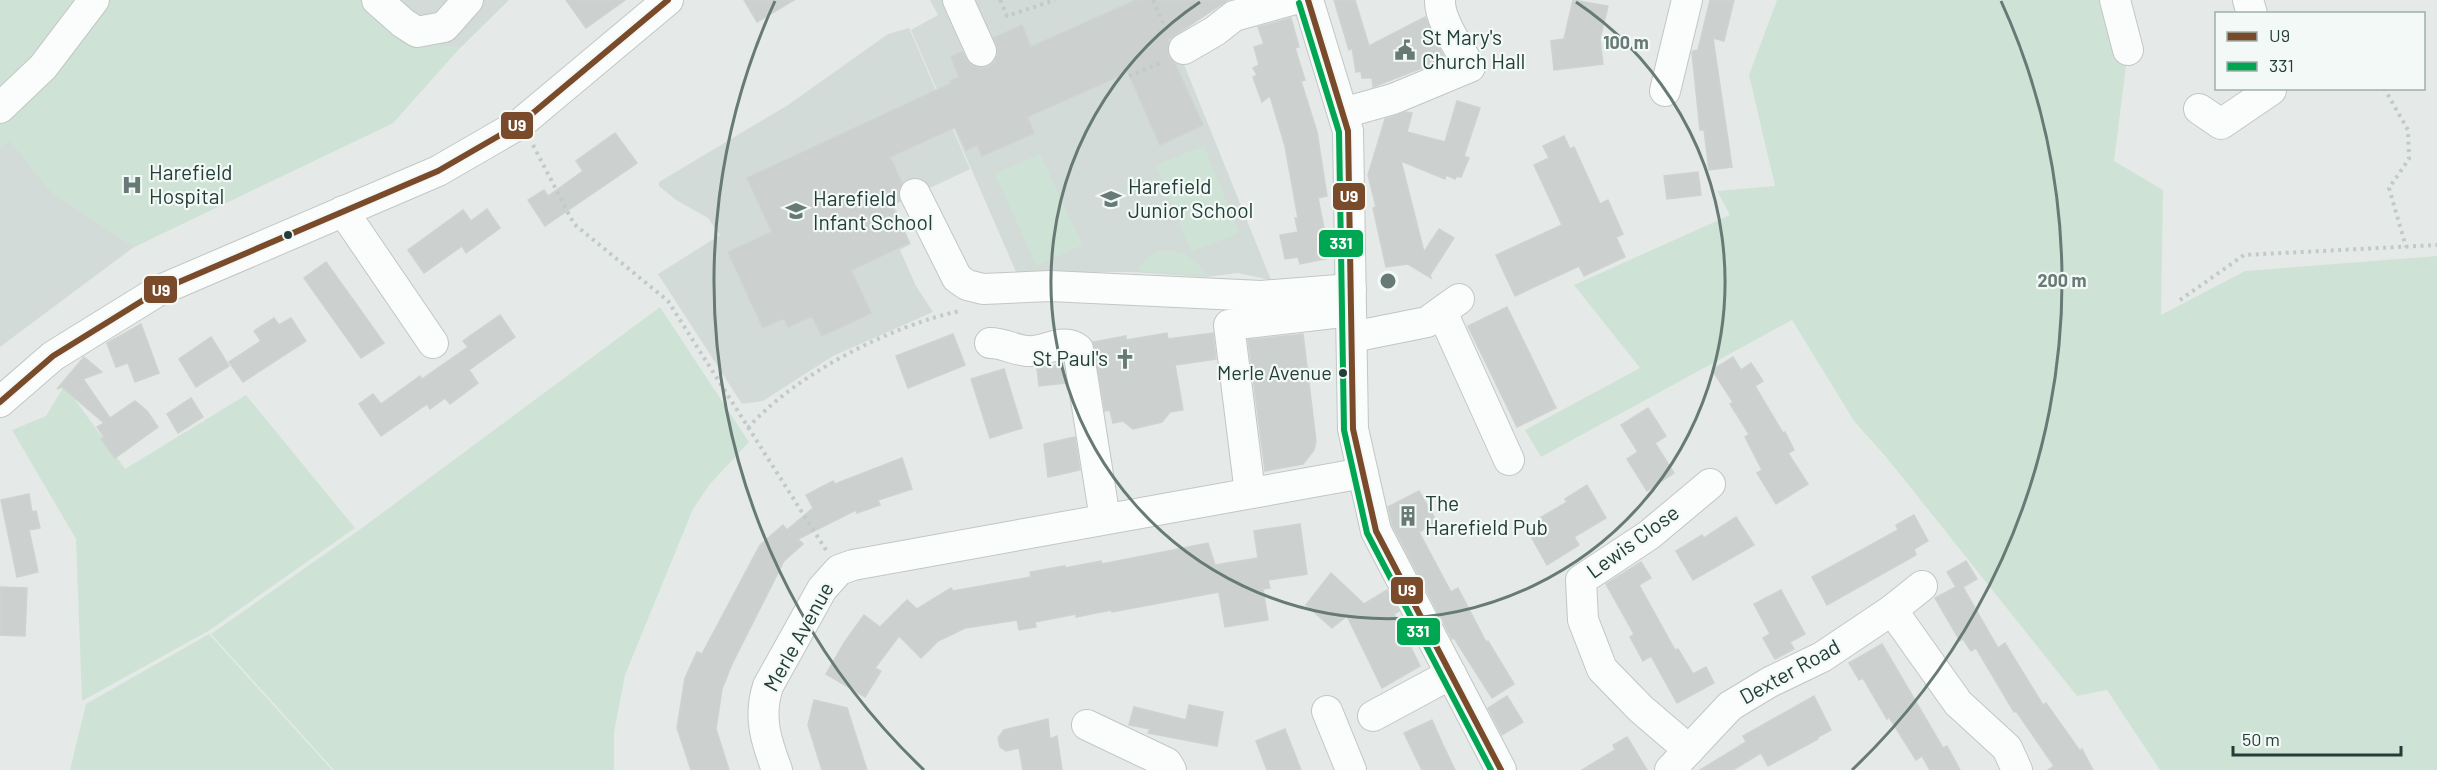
<svg xmlns="http://www.w3.org/2000/svg" width="2437" height="770" font-family="Barlow,sans-serif">
<style>
.built{fill:#d3dbd8}
.green{fill:#cee3d6}
.building{fill:#ccd1cf;stroke:#ced3d1;stroke-width:1.5}
.lines{fill:none;stroke-linecap:round;stroke-linejoin:round}
.minor-casing{stroke:#c2c7c5;stroke-width:32}
.path{stroke:#c2cac8;stroke-width:4;stroke-dasharray:3 4.5;stroke-linecap:butt}
.minor{stroke:#fbfcfc;stroke-width:30}
.bus-1-casing{stroke:#f3f9f6;stroke-width:10}
.bus-2-casing{stroke:#f3f9f6;stroke-width:10}
.bus-1{stroke:#7a4b2a;stroke-width:6}
.bus-2{stroke:#00a651;stroke-width:6}
.ring{fill:none;stroke:#677a76;stroke-width:3}
.bus-dot{fill:#233d38;stroke:#f3f9f6;stroke-width:2}
.labels{text-anchor:middle;stroke-width:4.5;stroke-linejoin:round;paint-order:stroke}
.bus-label{font-size:20px;fill:#233d38;stroke:#f3f9f6;text-anchor:end}
.poi-label{font-size:21px;fill:#233d38;stroke:#f3f9f6;text-anchor:start}
.street-label{font-size:21px;fill:#233d38;stroke:#f3f9f6}
.centre{fill:#677a76;stroke:#f3f9f6;stroke-width:3}
.ring-label{font-size:18px;text-anchor:middle;font-weight:bold;fill:#677a76;stroke:#f3f9f6;stroke-width:4.5;stroke-linejoin:round;paint-order:stroke}
.line-badge{stroke:#f3f9f6;stroke-width:2}
.badge-label{font-size:16px;text-anchor:middle;font-weight:bold;fill:#fff}
</style>
<rect width="100%" height="100%" fill="#e5eae8"/>
<g class="built">
<path d="M0,0H509L451,57L393,123L134,247L0,347Z"/>
<path d="M930,0H1158L1271,280L1238,273L1206,277L1130,272H1016L911,30L938,15Z"/>
<path d="M909,28L970,169L894,205L911,244L900,250L916,286L933,312L833,356L763,401L742,404L658,274L720,235L708,218L676,200L659,186V182L788,105L888,34Z"/>
</g>
<g class="green">
<path d="M0,0H367L412,40L460,48L393,123L134,247L51,192L10,141L0,148Z"/>
<path d="M1777,0H2113L2128,50L2114,161L2163,190L2161,315L2245,271L2437,256V770H2160L2107,690L2077,696L1887,458L1854,421L1792,320L1541,457L1525,430L1640,368L1574,285L1730,215L1717,191L1775,186L1749,75Z"/>
<path d="M1204,146L1239,233L1191,252L1156,165Z"/>
<path d="M1040,154L1082,245L1037,266L995,174Z"/>
<path d="M1168,250C1185,253 1198,260 1207,275L1137,271C1145,259 1153,251 1168,250Z"/>
<path d="M660,307L749,442L710,484L693,509L625,675L614,732V770H334L211,634L362,528Z"/>
<path d="M63,388L74,398L125,469L246,395L355,528L210,630L82,701L76,539L12,430L46,416Z"/>
<path d="M209,634L332,770H70L86,704Z"/>
</g>
<g class="building">
<path d="M566,0H625L586,28Z"/>
<path d="M744,0H794L757,22Z"/>
<path d="M1136,0H1228L1168,40L1169,57L1175,64L1203,125L1160,145L1128,72L1027,117L1034,133L982,156L977,145L966,150L955,127L890,157L902,183L898,192L899,201L891,205L909,243L851,270L871,313L822,336L812,316L788,327L784,318L763,328L728,252L772,232L747,178L952,83L950,81L959,77L951,57L962,52L971,65L980,68L988,67L995,62L998,53L994,38L1022,25L1031,47Z"/>
<path d="M1334,0H1355L1369,46L1425,17L1445,59L1373,87L1372,78H1362L1361,71L1356,72L1352,48L1349,50Z"/>
<path d="M1573,0L1608,6L1600,39L1603,64L1554,70L1551,41L1564,39Z"/>
<path d="M1710,0H1734L1724,41L1713,38L1732,167L1709,170L1704,130H1700L1692,53L1693,51L1698,50Z"/>
<path d="M1291,18L1299,47L1295,48L1305,80L1301,81L1317,132L1327,196L1318,198L1330,258L1300,264L1298,257L1285,259L1280,235L1298,232L1295,218H1298L1285,146L1270,96L1262,102L1253,77L1257,75L1253,68L1259,65L1254,47L1264,44L1258,27Z"/>
<path d="M1457,101L1480,108L1464,156L1469,158L1461,177L1457,176L1455,179L1446,175L1445,179L1401,161L1424,252L1439,229L1454,238L1430,275L1431,278L1408,264L1386,267L1373,208L1376,207L1368,175L1385,119L1406,112L1412,113L1407,132L1445,142Z"/>
<path d="M615,133L637,163L545,226L528,200L544,190L548,196L583,171L576,161Z"/>
<path d="M1564,136L1570,149L1574,147L1600,204L1608,200L1623,234L1616,237L1625,257L1584,276L1579,266L1515,296L1496,255L1562,225L1534,165L1549,158L1543,146Z"/>
<path d="M1698,172L1701,195L1667,199L1664,176Z"/>
<path d="M487,209L500,228L466,253L462,246L424,273L408,250L463,210L471,221Z"/>
<path d="M326,262L384,343L361,358L304,278Z"/>
<path d="M1507,307L1556,408L1517,427L1468,326Z"/>
<path d="M500,315L515,337L469,370L478,383L450,404L445,398L430,409L427,404L381,436L359,404L373,394L381,404L420,376L422,379L468,347L463,341Z"/>
<path d="M274,318L279,325L291,318L306,341L243,382L229,362L261,341L254,331Z"/>
<path d="M141,324L159,373L135,382L128,363L116,367L107,343Z"/>
<path d="M1167,333L1168,339L1213,333L1216,359L1175,365L1183,410L1170,412L1162,422L1133,429L1123,421L1113,423L1110,410L1105,411L1093,342L1126,336V340Z"/>
<path d="M953,334L965,365L908,388L896,356Z"/>
<path d="M1303,334L1316,441L1314,450L1303,464L1265,471L1248,340Z"/>
<path d="M211,337L229,366L196,387L179,359Z"/>
<path d="M84,357L102,372L83,379L110,418L135,401L147,411L158,427L115,458L101,439L104,437L97,427L104,423L62,387L57,389Z"/>
<path d="M1733,357L1741,370L1751,363L1763,381L1755,386L1783,433L1785,432L1794,450L1788,453L1808,484L1776,504L1757,473L1762,470L1745,437L1749,434L1730,404L1733,402L1712,370Z"/>
<path d="M1063,364L1066,383L1039,386L1037,368Z"/>
<path d="M1004,369L1022,428L990,438L971,379Z"/>
<path d="M191,398L203,417L178,433L167,414Z"/>
<path d="M1648,408L1666,436L1655,443L1674,473L1647,491L1627,459L1638,452L1621,425Z"/>
<path d="M1075,437L1080,470L1048,477L1044,444Z"/>
<path d="M902,458L912,489L878,500L880,505L857,513L856,510L798,539L803,544L784,561L732,664L722,689L716,729L729,770H691L677,728L685,678L697,652L702,654L760,545L783,525L787,530L813,508L806,495L833,481L835,484Z"/>
<path d="M1587,485L1606,518L1574,537L1579,545L1547,565L1528,531L1543,522L1540,518L1567,502L1565,499Z"/>
<path d="M1419,491L1437,522L1419,532L1451,592L1458,588L1486,642L1488,641L1514,684L1492,698L1454,638L1452,639L1392,525L1388,507Z"/>
<path d="M29,494L32,512L36,511L40,528L29,530L38,572L17,577L1,500Z"/>
<path d="M1914,515L1928,541L1914,549L1916,555L1827,605L1812,577L1898,530L1896,525Z"/>
<path d="M1736,517L1754,545L1693,580L1676,551L1702,535L1704,538Z"/>
<path d="M1300,524L1307,574L1268,580L1270,588L1263,589L1268,620L1225,627L1219,592L1112,612L1111,610L1076,617V614L1035,622L1036,627L1019,630L1017,620L965,628L938,641L921,658L899,636L875,668L881,671L865,697L826,674L844,643L864,615L880,627L907,600L917,609L951,588L953,591L1031,577L1030,572L1065,566V568L1101,561L1102,564L1208,543L1215,565L1258,558L1254,531Z"/>
<path d="M1966,561L1977,579L1963,587L1998,648L2005,643L2043,705L2046,703L2080,751L2082,749L2093,770H2048L2054,766L2016,711L2014,712L1976,648L1971,651L1963,639L1960,641L1935,598L1956,587L1947,572Z"/>
<path d="M1641,562L1651,578L1639,585L1675,650L1678,649L1693,674L1706,667L1714,683L1677,703L1651,656L1643,661L1630,637L1634,634L1606,584Z"/>
<path d="M1331,573L1364,604L1387,590L1399,611L1394,614L1420,666L1382,688L1347,616L1332,628L1306,605Z"/>
<path d="M0,587L27,588L25,636L0,635Z"/>
<path d="M1781,590L1805,634L1790,642L1794,649L1775,659L1763,638L1770,634L1754,604Z"/>
<path d="M1882,644L1943,748L1947,746L1960,770H1930L1922,756L1916,760L1889,717L1887,719L1863,678L1859,680L1849,663Z"/>
<path d="M1507,696L1523,722L1502,735L1488,708Z"/>
<path d="M1814,696L1831,730L1818,737V739L1768,766L1761,753L1733,770H1700L1746,742L1743,736Z"/>
<path d="M814,700L847,708L867,770H822L808,725Z"/>
<path d="M1189,705L1223,712L1217,746L1148,733L1150,729L1129,725L1134,707L1186,720Z"/>
<path d="M1048,719L1050,739L1057,736L1062,770H1023L1019,748L1006,751L1000,747L998,738L1004,730Z"/>
<path d="M1432,720L1443,745L1455,770H1422L1404,733Z"/>
<path d="M1285,729L1301,770H1267L1256,741Z"/>
<path d="M1627,737L1647,770H1582L1615,750L1613,745Z"/>
</g>
<g class="lines">
<g class="minor-casing">
<g id="minor">
<path d="M377,0L403,23L417,32L444,27L468,0"/>
<path d="M958,0L981,51"/>
<path d="M1308,0L1348,131L1353,429L1376,531L1501,770"/>
<path d="M2115,0L2128,50"/>
<path d="M2248,0L2252,14"/>
<path d="M1184,49L1215,31L1234,16L1291,0"/>
<path d="M1665,91L1687,0"/>
<path d="M0,108L43,67L94,0"/>
<path d="M2199,109L2221,124L2271,90V88"/>
<path d="M1343,113L1393,99L1470,67C1460,49 1439,20 1440,0"/>
<path d="M915,194L957,278L967,285L983,289L1050,286L1261,296L1351,289"/>
<path d="M343,211L433,343"/>
<path d="M1442,312L1509,460"/>
<path d="M1352,337L1427,322L1459,299"/>
<path d="M990,343C1004,343 1014,350 1027,351C1044,353 1063,337 1078,349L1105,519"/>
<path d="M0,402L53,356L158,291L438,171L521,123L668,0"/>
<path d="M1250,493L1229,325L1351,311"/>
<path d="M1892,610L1958,703L2007,748L2017,770"/>
<path d="M1327,711L1351,770"/>
<path d="M1373,716L1451,674"/>
<path d="M1087,725L1167,763L1171,770"/>
<path d="M1689,750L1641,709L1602,669L1583,620L1581,580L1649,535L1710,484"/>
<path d="M777,770C766,741 758,717 768,686L822,589L839,570L853,565L1363,473"/>
<path d="M1670,770L1730,706L1770,682L1822,657L1892,610L1922,586"/>
</g>
</g>
<g class="path">
<path d="M1000,0L1007,16L1055,0"/>
<path d="M1153,0L1167,32"/>
<path d="M1129,76L1163,62"/>
<path d="M2384,88L2408,130L2409,159L2389,188L2406,247"/>
<path d="M533,145L574,224L668,301L826,550"/>
<path d="M2180,300L2244,255L2437,245"/>
<path d="M748,428C794,375 892,325 960,311"/>
</g>
<use href="#minor" class="minor"/>
<g class="bus-1-casing">
<g id="bus-1">
<path d="M1308,0L1348,131L1353,429L1376,531L1501,770"/>
<path d="M0,402L53,356L158,291L438,171L521,123L668,0"/>
</g>
</g>
<g class="bus-2-casing">
<path id="bus-2" d="M1299,3L1339,132L1344,430L1367,533L1491,770"/>
</g>
<use href="#bus-1" class="bus-1"/>
<use href="#bus-2" class="bus-2"/>
</g>
<g class="ring">
<path d="M1576 2A337 337 0 1 1 1200 2"/>
<path d="M924 770A674 674 0 0 1 775 1M2001 1A674 674 0 0 1 1852 770"/>
</g>
<defs>
<g id="civic-bare" transform="scale(1.62)"><path d="M-.6-6.5H3V-4.5H.6V-3L4-1V1h2V6H-6V1h2V-1L-.6-3ZM-1.2 2.5V6h2.4V2.5Z" fill="#677a76" stroke="#f3f9f6" stroke-width="2.5" paint-order="stroke"/></g>
<g id="hospital-bare" transform="scale(1.62)"><path d="M-5-5h3v3.5h4V-5h3V5h-3V1.5h-4V5h-3Z" fill="#677a76" stroke="#f3f9f6" stroke-width="2.5" paint-order="stroke"/></g>
<g id="school-bare" transform="scale(1.62)"><path d="M0-5L7-2L0 1L-7-2ZM-4 1L0 2.5L4 1V4Q0 6-4 4Z" fill="#677a76" stroke="#f3f9f6" stroke-width="2.5" paint-order="stroke"/></g>
<g id="church-bare" transform="scale(1.62)"><path d="M-1.2-6h2.4v3.5h3.3v2.4h-3.3V6h-2.4V-.1h-3.3v-2.4h3.3Z" fill="#677a76" stroke="#f3f9f6" stroke-width="2.5" paint-order="stroke"/></g>
<g id="building-bare" transform="scale(1.62)"><path d="M-4-6H4V6H1V3H-1V6H-4ZM-2.5-4.3h1.7v1.8h-1.7ZM.8-4.3h1.7v1.8H.8ZM-2.5-1h1.7V.8h-1.7ZM.8-1h1.7V.8H.8Z" fill="#677a76" stroke="#f3f9f6" stroke-width="2.5" paint-order="stroke"/></g>
</defs>
<g fill-rule="evenodd">
<use href="#civic-bare" x="1405" y="50"/>
<use href="#hospital-bare" x="132" y="185"/>
<use href="#school-bare" x="1111" y="199"/>
<use href="#school-bare" x="796" y="211"/>
<use href="#church-bare" x="1125" y="359"/>
<use href="#building-bare" x="1408" y="516"/>
</g>
<g class="bus-dot">
<circle cx="288" cy="235" r="5"/>
<circle cx="1343" cy="373" r="5"/>
</g>
<g class="labels">
<g class="bus-label">
<text x="1332" y="380">Merle Avenue</text>
</g>
<g class="poi-label">
<text x="1422" y="45">St Mary's<tspan x="1422" dy="24">Church Hall</tspan></text>
<text x="149" y="180">Harefield<tspan x="149" dy="24">Hospital</tspan></text>
<text x="1128" y="194">Harefield<tspan x="1128" dy="24">Junior School</tspan></text>
<text x="813" y="206">Harefield<tspan x="813" dy="24">Infant School</tspan></text>
<text x="1108" y="366" text-anchor="end">St Paul's</text>
<text x="1425" y="511">The<tspan x="1425" dy="24">Harefield Pub</tspan></text>
</g>
<g class="street-label">
<text transform="translate(1633 542) rotate(-36)" y="7">Lewis Close</text>
<text transform="translate(799 637) rotate(-61)" y="7">Merle Avenue</text>
<text transform="translate(1790 672) rotate(-29)" y="7">Dexter Road</text>
</g>
</g>
<circle cx="1388" cy="281" r="9" class="centre"/>
<g class="ring-label">
<text x="1626" y="49">100 m</text>
<text x="2062" y="287">200 m</text>
</g>
<g class="line-badge">
<rect x="500" y="111" width="34" height="29" rx="6" fill="#7a4b2a"/>
<rect x="1332" y="182" width="34" height="29" rx="6" fill="#7a4b2a"/>
<rect x="1318" y="229" width="46" height="29" rx="6" fill="#00a651"/>
<rect x="143" y="275" width="35" height="29" rx="6" fill="#7a4b2a"/>
<rect x="1390" y="576" width="34" height="29" rx="6" fill="#7a4b2a"/>
<rect x="1396" y="617" width="45" height="29" rx="6" fill="#00a651"/>
</g>
<g class="badge-label">
<text x="517" y="131">U9</text>
<text x="1349" y="202">U9</text>
<text x="1341" y="249">331</text>
<text x="161" y="296">U9</text>
<text x="1407" y="596">U9</text>
<text x="1418" y="637">331</text>
</g>
<rect x="2215" y="12" width="210" height="78" fill="#f3f9f6" stroke="#a0aeaa" stroke-width="1.5"/>
<rect x="2227" y="32" width="30" height="9" fill="#7a4b2a" stroke="#a0aeaa" stroke-width="1.5"/>
<text x="2269" y="42" font-size="18" fill="#233d38">U9</text>
<rect x="2227" y="62" width="30" height="9" fill="#00a651" stroke="#a0aeaa" stroke-width="1.5"/>
<text x="2269" y="72" font-size="18" fill="#233d38">331</text>
<path d="M2233 746v9h168v-9" fill="none" stroke="#233d38" stroke-width="3"/>
<text x="2242" y="746" font-size="18" fill="#233d38" stroke="#f3f9f6" stroke-width="4.5" paint-order="stroke">50 m</text>
</svg>
